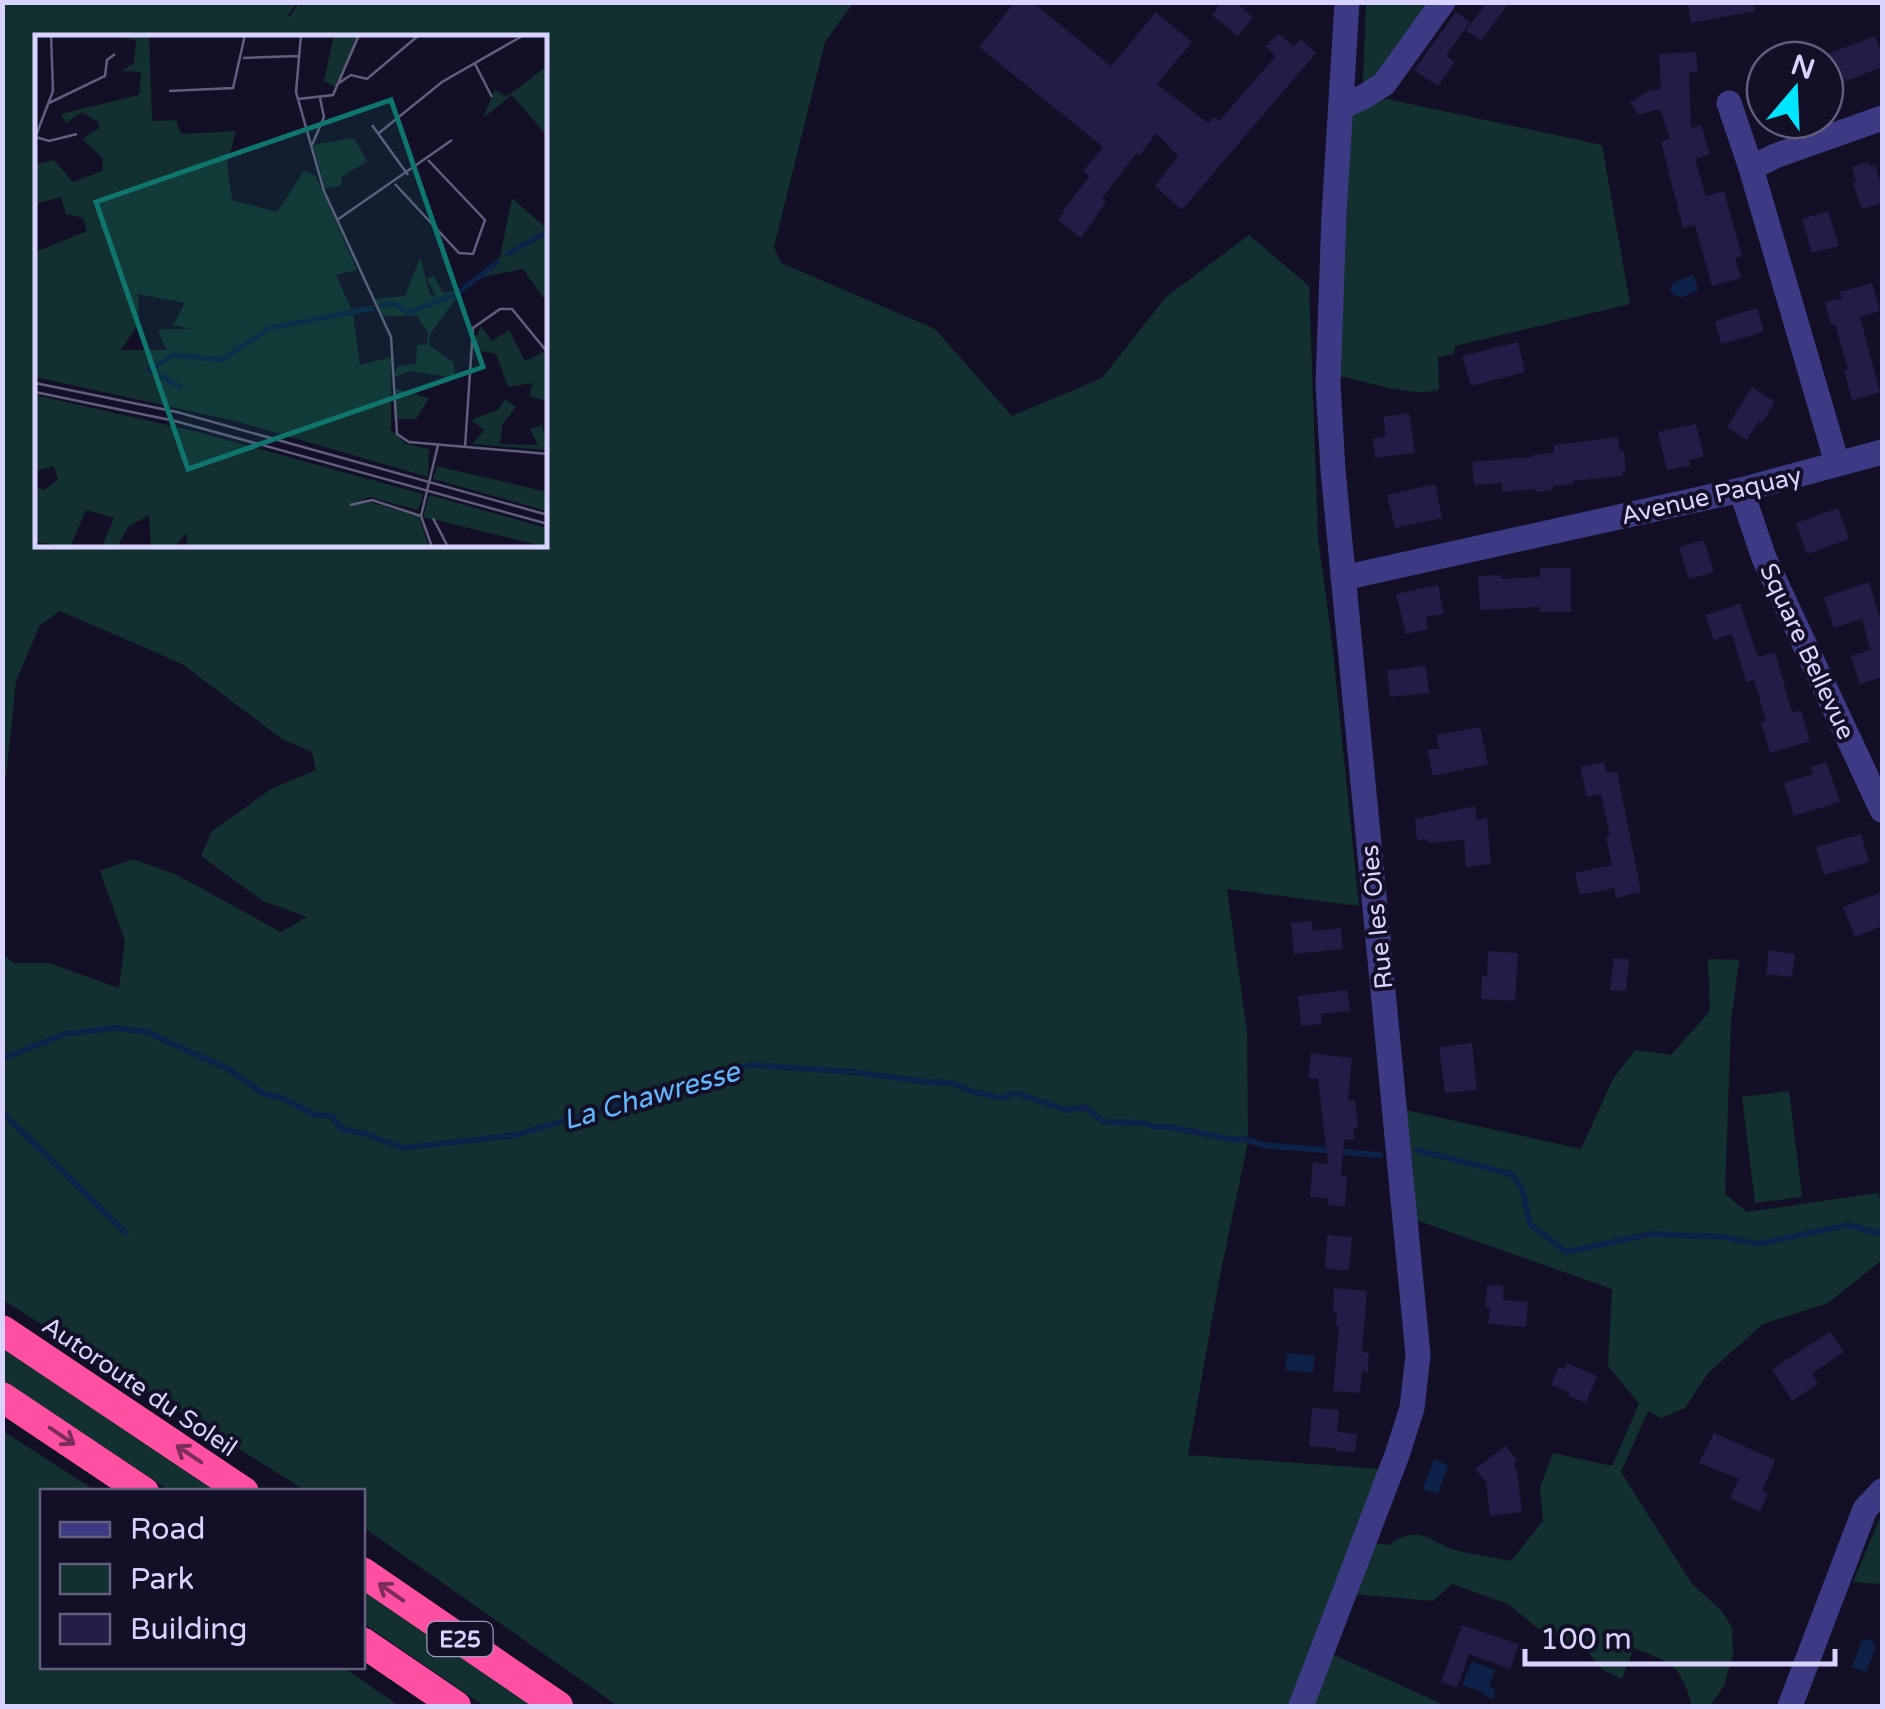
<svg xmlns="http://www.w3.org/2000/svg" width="1885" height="1709" font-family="'Varela Round',sans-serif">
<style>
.green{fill:#12302f;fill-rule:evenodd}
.water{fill:#0c2248}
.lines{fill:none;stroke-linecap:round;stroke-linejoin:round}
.stream{stroke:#0c2248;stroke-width:6}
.building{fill:#241b47}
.minor{stroke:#3d3a85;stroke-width:25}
.highway{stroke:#ff4fa3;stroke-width:30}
.oneway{stroke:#7d2c5e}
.labels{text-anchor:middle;stroke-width:8;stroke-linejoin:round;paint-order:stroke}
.shield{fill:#130f26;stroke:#9e99be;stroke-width:2.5}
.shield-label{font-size:22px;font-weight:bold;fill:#d9d4ff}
.street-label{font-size:25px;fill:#d9d4ff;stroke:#130f26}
.water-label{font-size:28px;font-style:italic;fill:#62b6ff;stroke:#130f26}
.inset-river{fill:none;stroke:#0c2248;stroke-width:5}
.inset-road{fill:none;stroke:#625e7d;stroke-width:2.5}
.view{fill:#0f766e;fill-opacity:0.15;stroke:#0f766e;stroke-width:5}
.inset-edge{fill:none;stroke:#d9d4ff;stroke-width:5}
</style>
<rect width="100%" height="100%" fill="#130f26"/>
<g class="green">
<path d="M300,2L853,3L825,42L774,247L781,263L935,329L1012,416L1102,378L1166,297L1249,235L1309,286L1318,538L1332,642L1359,906L1227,889L1247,1031L1248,1142L1220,1275L1188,1455L1380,1469L1293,1706H618L363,1527L362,1492L306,1491L3,1300V955L14,963H49L119,988L125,941L100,871L133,859L177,875L281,932L307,917L263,901L201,856L212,831L271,789L316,770L312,752L282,739L182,664L60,611L40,625L16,681L6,777L3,782V3H297L287,16L289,17ZM38,38H545V545H38Z"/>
<path d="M1366,3H1433L1376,83L1363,81Z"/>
<path d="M1387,99L1602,145L1630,304L1455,346L1454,354L1438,357L1439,389C1417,399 1365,381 1339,376L1352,105Z"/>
<path d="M1708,959L1739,960L1731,1022L1725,1194L1747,1212L1877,1193L1882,1199V1260L1828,1303L1763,1324L1708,1373L1685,1408L1661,1418L1648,1411L1621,1472L1692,1584L1722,1611L1732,1628L1733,1654L1724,1686L1710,1706H1692C1681,1665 1672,1663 1634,1648L1622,1679L1603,1670L1585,1649L1542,1632L1508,1604L1452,1584L1433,1601L1353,1594L1372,1543L1389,1545C1420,1523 1427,1541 1455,1550C1473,1555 1493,1557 1511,1561L1543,1521L1540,1487L1553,1453L1612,1466L1639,1404L1608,1366L1612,1289L1416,1220L1413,1167L1406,1135V1110L1581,1149L1613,1079L1635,1050L1671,1055L1710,1011Z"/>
<path d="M1789,1091L1802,1197L1755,1203L1742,1097Z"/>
<path d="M2,1346L221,1491H170L3,1380Z"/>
<path d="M3,1431L96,1491L42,1492V1666L343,1667L399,1706H3Z"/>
<path d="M1882,1513V1584L1853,1582Z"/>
<path d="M362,1588L537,1706H484L363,1623Z"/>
<path d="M1330,1653L1446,1706H1311Z"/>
</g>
<g class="water">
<path d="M1693,275L1698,288L1697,291L1680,298L1669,290L1674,282Z"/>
<path d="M1287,1353L1315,1356L1313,1373L1285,1370Z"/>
<path d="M1434,1459L1448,1465L1438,1494L1423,1489Z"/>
<path d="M1867,1639L1874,1641L1873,1644L1876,1646L1866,1672L1852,1667L1862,1640L1866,1641Z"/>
<path d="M1472,1661L1495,1670L1489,1686L1495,1689L1493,1699L1485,1696V1693L1462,1685Z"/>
</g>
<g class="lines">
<g class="stream">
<path d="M2,1059L65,1034L115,1028L147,1032L228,1069L264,1094L282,1098L316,1115L331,1116L342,1129L363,1133L403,1148L516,1135L750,1065L853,1072L927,1082L951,1083L974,1092L1002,1098L1016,1093L1067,1110L1085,1107L1104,1122L1144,1123L1154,1127H1170L1234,1140L1241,1138L1263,1145L1380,1155"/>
<path d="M2,1112L126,1233"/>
<path d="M1417,1150L1511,1174L1522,1188L1530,1224L1566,1252L1651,1234L1725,1237L1758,1244L1848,1225L1882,1234"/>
</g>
</g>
<g class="building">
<path d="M1015,2H1032L1111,66L1156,12L1192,42L1157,84L1208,123L1214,117L1219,121L1276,56L1265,46L1279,34L1294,46L1301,39L1316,53L1182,210L1155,186L1178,156L1156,133L1140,155L1137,153L1102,198L1106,202L1081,238L1058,220L1064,212L1063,210L1090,176L1083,171L1103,147L979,47Z"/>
<path d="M1222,2H1235L1253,17L1238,36L1212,15Z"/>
<path d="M1487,2H1510L1481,41L1466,30Z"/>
<path d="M1688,2H1754L1755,11L1691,23Z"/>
<path d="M1456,12L1470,22L1446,56L1455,62L1438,86L1414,70Z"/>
<path d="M1875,36L1882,54V67L1825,89V55Z"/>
<path d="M1696,52L1698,72H1689L1691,128L1701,125L1710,154L1695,159L1706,196L1724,191L1742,256L1735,258L1741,278L1712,286L1695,225L1683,228L1661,141L1670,139L1660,109L1637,115L1635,108L1629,103L1649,91L1661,89L1659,54Z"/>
<path d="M1868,162L1870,166L1875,165L1882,188V203L1862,209L1853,183L1856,182L1852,167Z"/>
<path d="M1828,211L1839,246L1812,253L1802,219Z"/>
<path d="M1872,283L1880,311L1860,317L1880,392L1852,400L1844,370L1848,369L1835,324L1831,325L1825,302L1842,298L1840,292Z"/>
<path d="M1757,308L1764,332L1721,344L1715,321Z"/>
<path d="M1518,342L1525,372L1471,386L1462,356Z"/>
<path d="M1752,387L1775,402L1762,423L1759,421L1747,440L1727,427Z"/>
<path d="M1409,413L1415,453L1375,458L1373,439L1386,436L1383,417Z"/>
<path d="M1696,424L1704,456L1689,460L1690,466L1667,470L1658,432Z"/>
<path d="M1618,437L1620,451H1624L1626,471L1622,472L1623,476L1573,481V484L1553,486V490L1536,492V489L1502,492V483L1474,485L1472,462L1533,457V455L1554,453V445Z"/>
<path d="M1435,484L1442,518L1395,528L1387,495Z"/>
<path d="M1838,508L1849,539L1807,554L1796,523Z"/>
<path d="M1704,540L1714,572L1689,579L1679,547Z"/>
<path d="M1540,568H1571V612H1539L1540,607L1480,610L1478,576L1501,575V579L1540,577Z"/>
<path d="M1869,582L1882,625V677L1860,684L1851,656L1870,650L1862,619L1834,628L1824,597Z"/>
<path d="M1438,585L1444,614L1426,617L1428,629L1406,634L1396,594Z"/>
<path d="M1740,604L1758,657L1775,652L1792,713L1801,710L1810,741L1770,753L1761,722L1766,721L1754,680L1746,682L1732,634L1714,640L1705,615Z"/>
<path d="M1426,666L1429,693L1390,697L1387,670Z"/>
<path d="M1480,727L1488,764L1433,776L1427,750L1439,748L1436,735Z"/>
<path d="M1604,762L1606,773L1617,771L1641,892L1616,898L1614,888L1580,895L1575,873L1612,865L1606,837L1610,836L1601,794L1587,797L1580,767Z"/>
<path d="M1826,762L1840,802L1794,816L1784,783L1813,774L1811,767Z"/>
<path d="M1475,806L1477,820L1487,818L1491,864L1466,867L1464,840L1428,843L1427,839L1417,840L1415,819Z"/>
<path d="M1861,834L1869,862L1824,875L1816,847Z"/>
<path d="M1882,892V926L1855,937L1843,907Z"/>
<path d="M1312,921L1313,931L1341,928L1343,949L1294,954L1291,923Z"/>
<path d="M1769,950L1795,954L1792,977L1766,974Z"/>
<path d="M1488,951L1518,953L1515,1001L1481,999L1482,976H1487Z"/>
<path d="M1614,958L1629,959L1626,991L1610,990Z"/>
<path d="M1347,990L1350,1011L1321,1014L1322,1024L1301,1026L1298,996Z"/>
<path d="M1472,1043L1477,1090L1445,1093L1439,1047Z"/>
<path d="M1311,1053L1352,1058L1348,1101L1355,1100L1358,1128H1353L1355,1139L1344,1140L1341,1176H1347L1345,1206L1328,1205L1329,1198L1310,1197L1313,1163L1328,1164L1318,1079L1308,1078Z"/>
<path d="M1327,1235L1352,1237L1349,1270L1325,1269Z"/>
<path d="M1487,1285L1504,1286L1503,1300L1528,1302L1526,1327L1488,1324L1490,1307H1485Z"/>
<path d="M1334,1288L1367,1291L1362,1352L1369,1353L1368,1372L1362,1371L1360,1393L1333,1391L1339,1327L1336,1326L1337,1313L1333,1312Z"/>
<path d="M1830,1332L1844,1352L1812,1373L1818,1384L1792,1401L1772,1369Z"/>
<path d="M1567,1363L1597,1376L1586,1403L1569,1396L1570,1393L1551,1385L1559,1367L1564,1369Z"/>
<path d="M1312,1408L1339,1410L1337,1432L1357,1434L1355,1452L1336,1451V1448L1309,1446Z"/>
<path d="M1714,1433L1775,1460L1762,1491L1768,1494L1760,1512L1730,1498L1739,1479L1699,1463Z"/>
<path d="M1506,1446L1517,1461L1514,1464L1517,1472L1522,1512L1490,1516L1486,1482L1475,1469Z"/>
<path d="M1462,1625L1519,1644L1510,1669L1469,1654L1457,1688L1441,1682Z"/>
</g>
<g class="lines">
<g class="minor">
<path d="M1729,103L1751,168L1837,463"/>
<path d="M1342,107L1365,96L1384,84L1443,2"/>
<path d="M1751,168L1775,156L1882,118"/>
<path d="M1741,490L1764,558L1882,810"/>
<path d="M1343,578L1741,490L1882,452"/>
<path d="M1301,1706L1397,1455L1412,1408L1418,1355L1333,470L1328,384L1334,216L1347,2"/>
<path d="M1790,1706L1865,1509L1882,1491"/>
</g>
<g class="highway">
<path d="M2,1330L244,1492"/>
<path d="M2,1397L144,1492"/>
<path d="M362,1572L558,1706"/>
<path d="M362,1642L456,1706"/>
</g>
</g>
<defs><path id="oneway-shaft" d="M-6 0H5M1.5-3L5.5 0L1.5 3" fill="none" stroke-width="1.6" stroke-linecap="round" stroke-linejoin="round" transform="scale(2.5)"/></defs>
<g class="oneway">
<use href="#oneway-shaft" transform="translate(62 1436) rotate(34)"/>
<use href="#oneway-shaft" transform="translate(189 1454) rotate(-146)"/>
<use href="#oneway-shaft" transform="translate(391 1592) rotate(-145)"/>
</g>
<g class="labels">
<rect class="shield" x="427.5" y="1622" width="65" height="34" rx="8"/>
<g class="shield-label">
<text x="460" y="1647">E25</text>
</g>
<g class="street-label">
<text transform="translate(1711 495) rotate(-13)" y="9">Avenue Paquay</text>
<text transform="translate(1808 651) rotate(65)" y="9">Square Bellevue</text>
<text transform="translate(1376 917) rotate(-96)" y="9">Rue les Oies</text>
<text transform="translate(140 1386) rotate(34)" y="9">Autoroute du Soleil</text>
</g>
<g class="water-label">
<text transform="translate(651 1095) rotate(-16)" y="10">La Chawresse</text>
</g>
</g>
<g transform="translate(35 35)">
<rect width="512" height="512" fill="#130f26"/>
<path d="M114,0L117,86L141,85L146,99L201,96L192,129L197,165L242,177L269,136L281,141L322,235L301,240L318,278L325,330L356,322V395L371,409L394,414L393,442L200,386L0,342V217L52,196L48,183L31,179L26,162L0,169V129L19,125L38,147L67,136L68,123L47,104L64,93L63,87L47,77L31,88L26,79L104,60L106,37L87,36L99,28L101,5L87,3ZM103,259L150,268L138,290L157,294H128L123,297L132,315H86L104,288ZM299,0H324L300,52L289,46ZM512,31V101L477,60L448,83L460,54L471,62ZM319,103L332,126L307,142L306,151L290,153L278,110ZM477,163L512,194V268L488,234L447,242L425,258L395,299L394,310L419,328L420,343L374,336L358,343L363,331L381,329L382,310L392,309L393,298L382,281H348L340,264L370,261L385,223L395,260L401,261L392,244L399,241L408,258L425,255L465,222ZM446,291L457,306L474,295L490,326L509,317L512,366L494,361L498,348L473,352L461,319L436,314ZM358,353L394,363L381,384H359ZM0,360L159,396L388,459L383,475L335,462L313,469L327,465L384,481L394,512H153L151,498L140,512H116L114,480L93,492L82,512H67L79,483L51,475L35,512L0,507V452L9,455L23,445L19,431L0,436ZM470,364L481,372L467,390L465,409L503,410L495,394L507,390L512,415L437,409L449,395L436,385L463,375ZM402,431L512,457V476L398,444ZM394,460L512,493V512L388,482Z" fill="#12302f" fill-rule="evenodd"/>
<path class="inset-river" d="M471,220L513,196M344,270L360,269L373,278L423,258L464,226M147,353L115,335L139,320L186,325L235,293L339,273"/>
<path class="inset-road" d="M266,0L261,57L289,156L356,302L362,399L374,407L513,419M208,23L263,21M440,29L457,62M304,48L316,40L332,44L384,0M134,56L198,53L210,0M263,64L298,60L324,0M14,68L70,41L72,25L80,19M337,90L373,140M344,98L407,47L489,0M1,102L14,106L42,99M0,103L18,56L16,0M277,110L289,82L285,63M360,149L424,218L438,219L450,185L393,125M302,185L417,105M0,348L142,377L513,480M0,357L140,386L513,489M430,412L438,293L465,274H477L513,318M315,470L337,465L386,481M398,483L413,512M397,512L386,481L403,410"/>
<path class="view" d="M356,65L448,332L153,434L61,167Z"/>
<rect width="512" height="512" class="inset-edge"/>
</g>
<rect width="1885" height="1709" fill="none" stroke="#d9d4ff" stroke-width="10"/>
<rect x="40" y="1489" width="325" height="180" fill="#130f26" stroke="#625e7d" stroke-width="2.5"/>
<rect x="60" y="1522" width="50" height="15" fill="#3d3a85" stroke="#625e7d" stroke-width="2.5"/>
<text x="130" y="1539" font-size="30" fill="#d9d4ff">Road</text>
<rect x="60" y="1564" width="50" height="30" fill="#12302f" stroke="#625e7d" stroke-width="2.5"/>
<text x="130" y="1589" font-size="30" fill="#d9d4ff">Park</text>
<rect x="60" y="1614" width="50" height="30" fill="#241b47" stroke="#625e7d" stroke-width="2.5"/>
<text x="130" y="1639" font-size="30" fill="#d9d4ff">Building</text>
<g transform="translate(1795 90) rotate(19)"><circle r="48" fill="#130f26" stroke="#625e7d" stroke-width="2.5"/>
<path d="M0-8L18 38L0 25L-18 38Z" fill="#00e5ff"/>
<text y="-15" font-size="28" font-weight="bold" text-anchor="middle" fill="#d9d4ff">N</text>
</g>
<path d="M1525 1649v15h310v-15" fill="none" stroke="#d9d4ff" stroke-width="5"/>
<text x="1540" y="1649" font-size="30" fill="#d9d4ff" stroke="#130f26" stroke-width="8" paint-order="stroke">100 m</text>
</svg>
